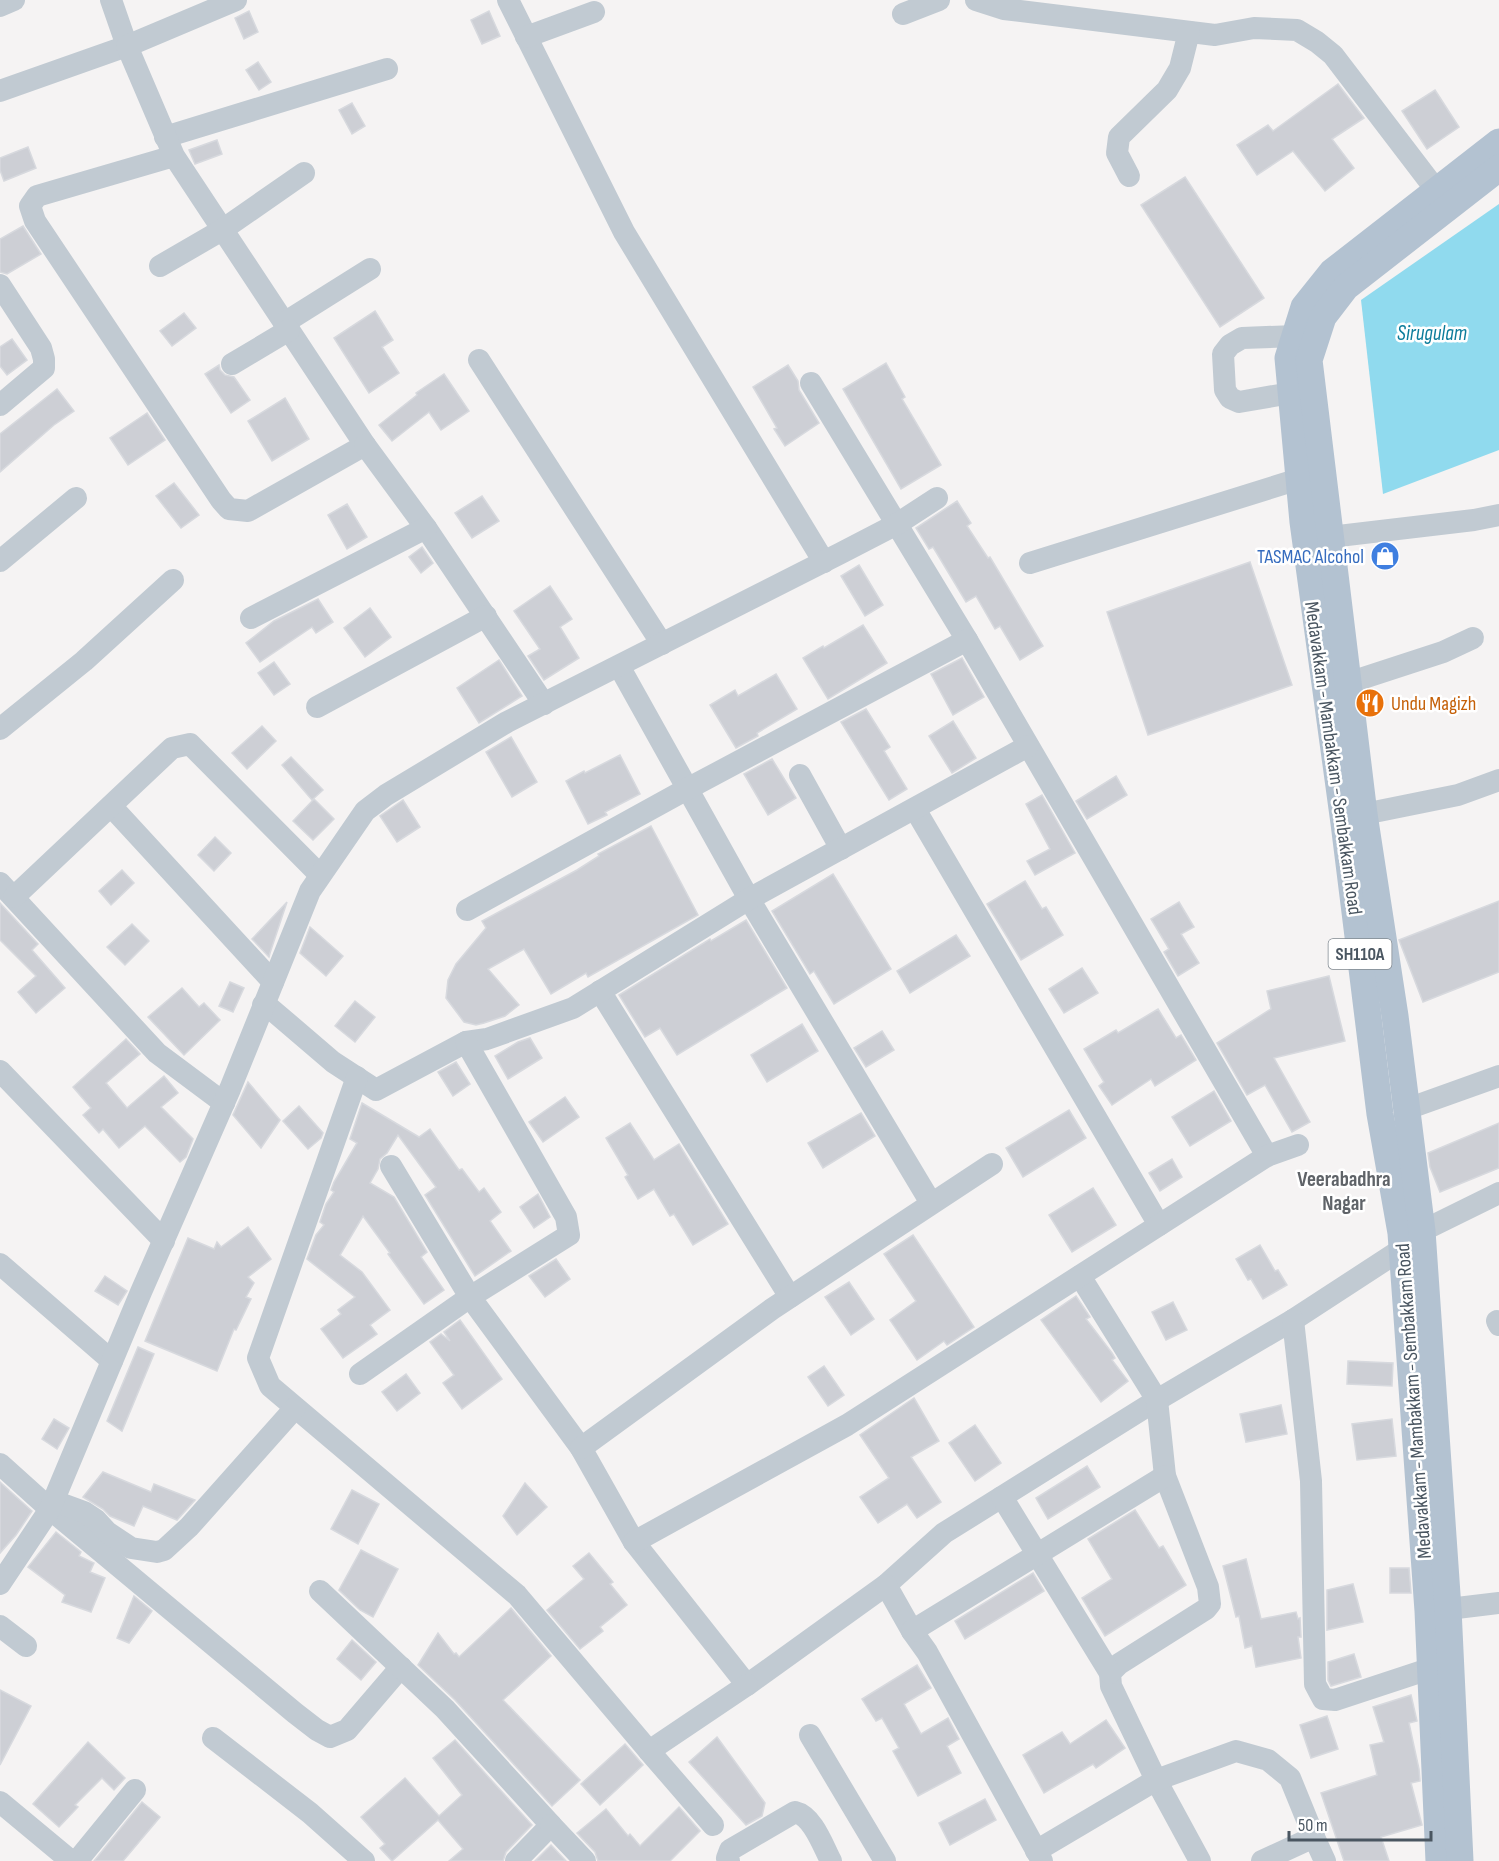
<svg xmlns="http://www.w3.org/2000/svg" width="1499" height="1861" font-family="'Sofia Sans Condensed',sans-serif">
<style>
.water{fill:#90daee}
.building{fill:#cdcfd5;stroke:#d7d9de;stroke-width:1.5}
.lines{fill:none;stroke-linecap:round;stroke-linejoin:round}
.minor{stroke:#c1cad2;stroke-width:22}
.major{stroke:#b3c2d1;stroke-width:27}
.labels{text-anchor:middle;stroke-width:5;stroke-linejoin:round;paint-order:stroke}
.shield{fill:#fff;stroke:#808990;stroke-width:1.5}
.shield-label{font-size:18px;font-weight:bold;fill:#4a5661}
.shop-label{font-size:20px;fill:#366cbe;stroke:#fff;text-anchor:end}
.food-label{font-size:20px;fill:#c56008;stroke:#fff;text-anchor:start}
.street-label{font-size:20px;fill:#4a5661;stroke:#fff}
.water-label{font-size:21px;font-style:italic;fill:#0c7c9b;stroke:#fff}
.neighbourhood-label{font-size:21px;font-weight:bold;fill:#5f6368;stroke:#fff}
</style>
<rect width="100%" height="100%" fill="#f5f3f3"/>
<path class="water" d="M1499,204V450L1383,494L1361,300Z"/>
<g class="building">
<path d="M249,11L258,32L244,39L235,18Z"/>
<path d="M489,11L500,36L482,44L471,20Z"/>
<path d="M258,62L271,82L259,90L246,70Z"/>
<path d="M1338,84L1364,118L1332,139L1354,168L1325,191L1293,151L1257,175L1237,145L1268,125L1273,131Z"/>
<path d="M1435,90L1459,127L1427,149L1402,111Z"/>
<path d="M352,103L365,126L352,134L339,110Z"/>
<path d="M217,140L222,154L195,164L189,150Z"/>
<path d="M28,147L36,168L4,181L0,170V158Z"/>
<path d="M1185,177L1264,298L1220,327L1141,205Z"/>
<path d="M23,226L41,254L7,274L0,272V239Z"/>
<path d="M375,311L393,340L382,347L399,373L369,393L334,338Z"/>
<path d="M184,313L196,328L172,346L160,331Z"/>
<path d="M12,339L27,360L7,375L0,366V347Z"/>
<path d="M886,363L905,397L902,399L941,465L901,489L843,389Z"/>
<path d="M219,365L220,370L225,375L234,377L250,400L231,413L205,374Z"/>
<path d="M788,365L798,381L799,390L819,423L785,446L774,429L777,428L753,387Z"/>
<path d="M444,374L469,411L441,430L429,412L392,441L379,425L417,395L416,393Z"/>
<path d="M57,389L74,411L54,425L0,472V434Z"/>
<path d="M285,398L309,439L272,461L248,421Z"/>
<path d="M147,413L165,440L128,465L110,438Z"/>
<path d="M174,483L199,515L181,528L156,496Z"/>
<path d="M482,496L499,521L472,538L455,513Z"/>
<path d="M957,501L971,523L967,526L988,558L990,557L1043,646L1020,660L1000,626L995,629L976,596L966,602L933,547L929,549L916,528Z"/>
<path d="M347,504L367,537L347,549L328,515Z"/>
<path d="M422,547L433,563L421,573L409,557Z"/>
<path d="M1250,562L1292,685L1148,735L1107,612Z"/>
<path d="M859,565L883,605L865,616L841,576Z"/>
<path d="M550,586L572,619L560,627L579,658L544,680L528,656L540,649L514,611Z"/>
<path d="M318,599L333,622L316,633L312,627L260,662L246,643L274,621Z"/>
<path d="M370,608L391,637L365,657L344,628Z"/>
<path d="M863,625L887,663L828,699L803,658L823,646L824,648Z"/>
<path d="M962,658L984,697L953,715L931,674Z"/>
<path d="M499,660L522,696L479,723L457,688Z"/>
<path d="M274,662L290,684L274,695L258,673Z"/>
<path d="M776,674L797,709L757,733L758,736L736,748L710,705L735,690L738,696Z"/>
<path d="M866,709L890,747L884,751L907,789L889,800L841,722Z"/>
<path d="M953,721L976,758L952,773L929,736Z"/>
<path d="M262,726L276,741L247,769L232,753Z"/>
<path d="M511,737L537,782L512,797L486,752Z"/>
<path d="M620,755L640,794L605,812L607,815L588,824L566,781L584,771L585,773Z"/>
<path d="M291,757L323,790L312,800L282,765Z"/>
<path d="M772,759L796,798L768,815L744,774Z"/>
<path d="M1116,776L1127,795L1087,819L1076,801Z"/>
<path d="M1042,795L1075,853L1035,875L1027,861L1050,849L1026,804Z"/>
<path d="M314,799L334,819L313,840L293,821Z"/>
<path d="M403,800L420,827L397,842L380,816Z"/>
<path d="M651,826L698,915L588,977L586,973L551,994L524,949L488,969L519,1005L505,1016L484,1023L476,1025L464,1022L446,998L448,980L456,964L486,928L482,921L577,870L599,856L598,854Z"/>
<path d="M215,837L231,853L214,871L198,855Z"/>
<path d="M122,870L134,883L111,905L99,891Z"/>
<path d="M833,874L891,969L834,1004L814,971L810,974L772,911Z"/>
<path d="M1025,881L1042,909L1046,907L1063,935L1021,960L987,904Z"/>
<path d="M1499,901V972L1423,1002L1399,940Z"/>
<path d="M287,902L270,953L269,957L252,939Z"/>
<path d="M1179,902L1194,927L1181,934L1199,963L1178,976L1164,952L1169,949L1151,919Z"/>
<path d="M0,903L38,944L32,950L65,988L36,1013L18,992L36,976L0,940Z"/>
<path d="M746,920L787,988L677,1055L660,1028L645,1037L619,995L710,939L711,941Z"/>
<path d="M132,924L149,941L125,965L107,947Z"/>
<path d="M310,927L343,956L326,976L300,953Z"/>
<path d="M956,935L970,956L910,993L897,971Z"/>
<path d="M1082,968L1098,993L1064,1013L1049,989Z"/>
<path d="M1329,976L1345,1041L1274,1058L1310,1122L1292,1132L1265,1085L1247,1095L1217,1043L1271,1009L1267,991Z"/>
<path d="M230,982L244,988L233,1012L219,1006Z"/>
<path d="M182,988L199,1007L204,1003L220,1020L184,1055L148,1017Z"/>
<path d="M355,1001L375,1017L355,1042L335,1026Z"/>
<path d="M1158,1009L1176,1038L1181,1035L1196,1060L1155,1086L1151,1079L1112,1105L1099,1086L1104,1082L1084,1049L1116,1030L1118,1033Z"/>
<path d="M802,1024L818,1051L767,1082L751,1055Z"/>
<path d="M882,1031L894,1050L866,1067L854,1048Z"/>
<path d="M530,1038L542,1058L508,1079L495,1056L518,1042Z"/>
<path d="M126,1039L140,1054L106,1083L127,1108L164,1076L178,1093L161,1107L193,1139L186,1157L180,1162L145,1126L119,1148L103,1129L99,1133L83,1115L91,1108L73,1087Z"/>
<path d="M456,1062L470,1084L453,1096L438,1072Z"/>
<path d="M248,1082L280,1120L261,1148L233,1115Z"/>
<path d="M1214,1091L1231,1121L1190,1146L1172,1117Z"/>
<path d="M565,1097L579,1117L543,1142L529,1122Z"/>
<path d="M362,1103L419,1137L430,1129L459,1170L462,1169L479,1192L484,1188L501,1212L490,1221L511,1251L475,1276L425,1195L436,1187L398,1135L387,1153L380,1159L378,1169L370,1183L394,1197L427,1252L421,1257L444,1290L424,1304L388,1254L390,1253L363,1216L340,1255L362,1272L390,1310L370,1325L377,1334L343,1358L321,1329L341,1314L338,1310L355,1297L307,1259L316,1235L324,1225L320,1222L326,1204L334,1192L331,1190L334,1182L357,1143L350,1139Z"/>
<path d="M299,1106L323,1133L321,1138L308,1149L283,1121Z"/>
<path d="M1069,1110L1086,1138L1023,1177L1006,1148Z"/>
<path d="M861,1113L875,1136L823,1168L808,1143Z"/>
<path d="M630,1123L654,1160L679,1144L728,1224L693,1245L674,1214L670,1216L654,1189L638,1199L625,1177L628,1175L606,1138Z"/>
<path d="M1499,1123V1168L1440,1192L1430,1167L1428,1153Z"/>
<path d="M1172,1159L1182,1177L1160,1191L1149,1173Z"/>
<path d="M1093,1188L1116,1225L1072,1252L1049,1215Z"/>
<path d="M538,1194L550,1217L534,1228L520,1207Z"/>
<path d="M248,1227L271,1259L248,1277L254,1283L246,1297L251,1299L236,1330L234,1329L217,1371L145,1341L188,1238L214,1249L217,1242L221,1247Z"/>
<path d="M913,1235L974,1327L947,1345L944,1341L917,1360L890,1320L916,1301L884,1254Z"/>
<path d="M1260,1245L1275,1271L1278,1270L1287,1285L1263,1299L1251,1279L1248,1280L1236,1259Z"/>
<path d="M556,1259L570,1279L545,1297L529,1276Z"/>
<path d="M105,1276L127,1291L118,1305L95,1291Z"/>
<path d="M849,1282L874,1319L851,1335L825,1297Z"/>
<path d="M1076,1296L1090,1317L1086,1319L1112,1353L1115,1358L1112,1360L1128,1381L1101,1402L1041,1320Z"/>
<path d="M1173,1302L1187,1330L1166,1340L1152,1312Z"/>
<path d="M460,1320L502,1379L462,1409L443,1383L454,1375L430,1342L441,1334L450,1341L444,1332Z"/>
<path d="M138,1347L154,1354L122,1431L107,1421Z"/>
<path d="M1348,1361L1393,1363L1392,1386L1347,1384Z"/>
<path d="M824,1366L844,1395L828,1406L808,1377Z"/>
<path d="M406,1374L420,1393L397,1411L382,1392Z"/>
<path d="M914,1398L939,1441L911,1457L941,1502L917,1518L907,1504L878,1523L860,1497L889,1478L860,1435Z"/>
<path d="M1281,1405L1287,1434L1246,1442L1240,1414Z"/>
<path d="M54,1419L69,1428L57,1449L42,1439Z"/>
<path d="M1392,1419L1396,1456L1357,1460L1352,1424Z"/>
<path d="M975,1425L1001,1463L975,1481L949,1443Z"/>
<path d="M1087,1466L1100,1487L1048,1519L1036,1498Z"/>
<path d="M103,1472L151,1492L154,1484L195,1500L177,1520L143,1506L134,1526L110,1516L103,1509L83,1497Z"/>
<path d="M0,1482L32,1511L16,1535L0,1553Z"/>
<path d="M525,1483L547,1507L517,1535L503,1516Z"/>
<path d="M352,1490L379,1504L358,1544L331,1529Z"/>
<path d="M1135,1510L1159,1548L1163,1546L1186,1585L1105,1636L1082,1598L1112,1579L1088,1539Z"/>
<path d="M56,1532L81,1552L79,1556L94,1563L90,1572L105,1578L91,1612L62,1602L65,1595L28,1567Z"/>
<path d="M361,1550L398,1569L373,1617L360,1610L339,1590Z"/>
<path d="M589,1553L613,1582L610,1584L627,1605L600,1627L603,1631L580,1649L547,1610L584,1579L573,1566Z"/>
<path d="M1246,1559L1261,1619L1296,1612L1298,1619L1300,1618L1301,1637H1298L1301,1658L1256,1667L1252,1646L1245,1648L1239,1616L1236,1617L1223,1566Z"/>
<path d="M1390,1568H1409L1411,1593H1390Z"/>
<path d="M1033,1573L1044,1591L965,1639L955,1621Z"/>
<path d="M1353,1584L1363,1622L1327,1630V1590Z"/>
<path d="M134,1596L152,1611L129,1643L117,1638Z"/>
<path d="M511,1608L551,1656L503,1700L580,1780L552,1806L455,1700L418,1665L438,1633L454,1654L456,1653L459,1657Z"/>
<path d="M352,1640L376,1662L361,1680L337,1659Z"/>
<path d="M1354,1654L1361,1677L1331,1686L1328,1680V1662Z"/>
<path d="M917,1665L931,1688L904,1704L921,1734L948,1718L959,1739L947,1746L961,1773L918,1796L893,1751L899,1748L882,1718L876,1721L862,1699Z"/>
<path d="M0,1690L31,1706L0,1765Z"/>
<path d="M1411,1695L1417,1721L1409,1723L1419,1769L1420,1781L1411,1783L1422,1825L1381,1837L1389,1861H1344L1321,1793L1377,1775L1370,1745L1384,1742L1373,1707Z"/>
<path d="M1327,1716L1338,1749L1311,1758L1300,1725Z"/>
<path d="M1106,1720L1125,1748L1096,1768L1093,1764L1044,1793L1023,1755L1062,1732L1070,1744Z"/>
<path d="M717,1737L765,1803L762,1816L746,1825L689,1762Z"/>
<path d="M455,1740L532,1825L506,1852L503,1861H449L463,1849L438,1820L392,1861L380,1848L385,1844L361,1817L405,1778L439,1816L462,1795L433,1758Z"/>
<path d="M88,1742L125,1778L114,1790L102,1778L75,1805L78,1807L59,1827L33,1804Z"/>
<path d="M625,1744L643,1765L600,1805L581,1784Z"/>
<path d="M985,1799L996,1820L950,1845L939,1823Z"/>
<path d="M142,1802L160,1817L123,1861H94Z"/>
<path d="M679,1807L700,1831L670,1861H598L595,1852L577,1833L606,1809L628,1836L630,1834L640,1846Z"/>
<path d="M551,1845L566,1861H535Z"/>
</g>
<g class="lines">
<g class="minor">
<path d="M508,0L624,232L824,562"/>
<path d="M976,0L1004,9L1215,35L1254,28L1297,30L1317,42L1333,55L1446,203"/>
<path d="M0,6L14,0"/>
<path d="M903,14L939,0"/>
<path d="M526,37L594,12"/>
<path d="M0,91L127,46L111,0"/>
<path d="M165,137L387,69"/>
<path d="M174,156L37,196L30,206L35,221L221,500L229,509L248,511L365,445L174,156L127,46L236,0"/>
<path d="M1129,176L1117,153L1119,137L1167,90L1180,68L1189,32"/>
<path d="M160,266L222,230L304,173"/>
<path d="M0,285L41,348L44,359V368L0,405"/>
<path d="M284,323L370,269"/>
<path d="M479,360L662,644"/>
<path d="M232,364L289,330"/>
<path d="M811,383L967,640L1267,1156"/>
<path d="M1291,393L1239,402L1230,398L1225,390L1223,354L1230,345L1242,338L1295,336"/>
<path d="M365,445L426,528L544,704"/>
<path d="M1330,537L1474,520L1499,515"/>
<path d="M0,561L76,498"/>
<path d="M1030,563L1299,479"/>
<path d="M251,618L426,528"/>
<path d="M619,666L749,899L931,1203"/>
<path d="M1348,683L1443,652L1473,638"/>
<path d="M317,707L486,616"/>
<path d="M0,729L84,661L173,580"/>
<path d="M800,775L841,849"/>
<path d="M111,806L273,982"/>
<path d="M915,809L1159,1225"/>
<path d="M1364,814L1458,795L1499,780"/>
<path d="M0,883L157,1053L224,1103"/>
<path d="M14,897L172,748L190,744L320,875"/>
<path d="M467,910L687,789L967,640"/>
<path d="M600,991L790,1297"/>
<path d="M263,1005L271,1009L333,1062L376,1090L466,1042L487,1039L573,1008L749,899L1028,746"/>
<path d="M466,1042L566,1217L569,1235L470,1297L581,1448L634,1542L747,1685L886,1585L944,1533L1157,1400L1293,1320L1402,1249L1416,1245"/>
<path d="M0,1071L164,1241"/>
<path d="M357,1077L258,1358L270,1386L517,1595L649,1751L747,1685"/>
<path d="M1407,1109L1499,1076"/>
<path d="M1422,1231L1499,1193"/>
<path d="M0,1264L112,1361"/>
<path d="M1080,1276L1157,1400L1165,1476L1208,1587L1210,1604L1206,1609L1119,1664L1110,1673L1111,1686L1156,1780L1200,1861"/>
<path d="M1293,1320L1311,1481L1315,1684L1323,1699L1335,1700L1429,1669"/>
<path d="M1497,1321L1499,1325"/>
<path d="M360,1374L470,1297L391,1166"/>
<path d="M581,1448L772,1309L992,1164"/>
<path d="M0,1464L50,1509L295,1713L317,1730L330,1737L347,1730L401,1667"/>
<path d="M1002,1497L1110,1673"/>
<path d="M54,1501L84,1512L96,1520L107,1532L131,1548L157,1552L164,1550L189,1527L295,1408"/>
<path d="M634,1542L847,1425L1267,1156L1298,1145"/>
<path d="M0,1584L50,1509L141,1292L230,1089L310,891L365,811L386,795L507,722L841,553L897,524L937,498"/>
<path d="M886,1585L912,1631L927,1652L1042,1861"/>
<path d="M320,1591L445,1709L551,1825L516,1861"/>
<path d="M1432,1611L1499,1603"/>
<path d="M0,1626L26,1646"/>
<path d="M912,1631L1165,1476"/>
<path d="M810,1735L885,1861"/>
<path d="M213,1738L310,1813L364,1861"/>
<path d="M649,1751L713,1825"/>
<path d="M0,1802L71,1861"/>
<path d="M551,1825L585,1861"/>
<path d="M1036,1851L1156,1780L1236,1751L1268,1760L1290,1778L1314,1837"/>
<path d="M77,1861L135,1790"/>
<path d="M729,1861L727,1858L730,1850L795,1812C813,1816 823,1846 831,1861"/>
<path d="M1262,1861L1314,1837L1325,1861"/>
</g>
<g class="major">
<path d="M1439,1861L1428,1611L1401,1233L1380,1114L1344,823L1303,522L1288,358L1304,307L1332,272L1499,142"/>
<path d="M1460,1861L1448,1609L1422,1231L1395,1016L1364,814L1309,360L1323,317L1346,287L1499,168"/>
</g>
</g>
<defs>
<g id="shop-disc" transform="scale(1.5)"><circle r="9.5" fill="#3f7fe0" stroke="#fff"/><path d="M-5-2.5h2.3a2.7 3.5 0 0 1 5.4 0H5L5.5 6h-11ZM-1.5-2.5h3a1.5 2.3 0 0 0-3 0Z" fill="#fff"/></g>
<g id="restaurant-disc" transform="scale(1.5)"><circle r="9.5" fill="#e8710a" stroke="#fff"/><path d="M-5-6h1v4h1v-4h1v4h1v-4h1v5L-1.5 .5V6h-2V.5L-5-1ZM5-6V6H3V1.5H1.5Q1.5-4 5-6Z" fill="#fff"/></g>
</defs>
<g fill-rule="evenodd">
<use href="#shop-disc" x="1385" y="556"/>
<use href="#restaurant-disc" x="1370" y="703"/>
</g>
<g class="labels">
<rect class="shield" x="1328.5" y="939" width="63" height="30" rx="4.5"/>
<g class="shield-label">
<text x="1360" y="960">SH110A</text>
</g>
<g class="shop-label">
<text x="1364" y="563">TASMAC Alcohol</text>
</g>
<g class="food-label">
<text x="1391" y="710">Undu Magizh</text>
</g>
<g class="street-label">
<text transform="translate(1334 758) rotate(82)" y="7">Medavakkam - Mambakkam - Sembakkam Road</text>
<text transform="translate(1413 1401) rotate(-94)" y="7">Medavakkam - Mambakkam - Sembakkam Road</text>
</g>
<g class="water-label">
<text x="1432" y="340">Sirugulam</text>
</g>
<g class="neighbourhood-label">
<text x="1344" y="1186">Veerabadhra<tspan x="1344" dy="24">Nagar</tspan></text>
</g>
</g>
<path d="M1289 1831v9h142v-9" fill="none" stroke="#4a5661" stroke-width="3"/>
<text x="1298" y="1831" font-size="18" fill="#4a5661" stroke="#ffffff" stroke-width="4.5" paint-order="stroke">50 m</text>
</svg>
